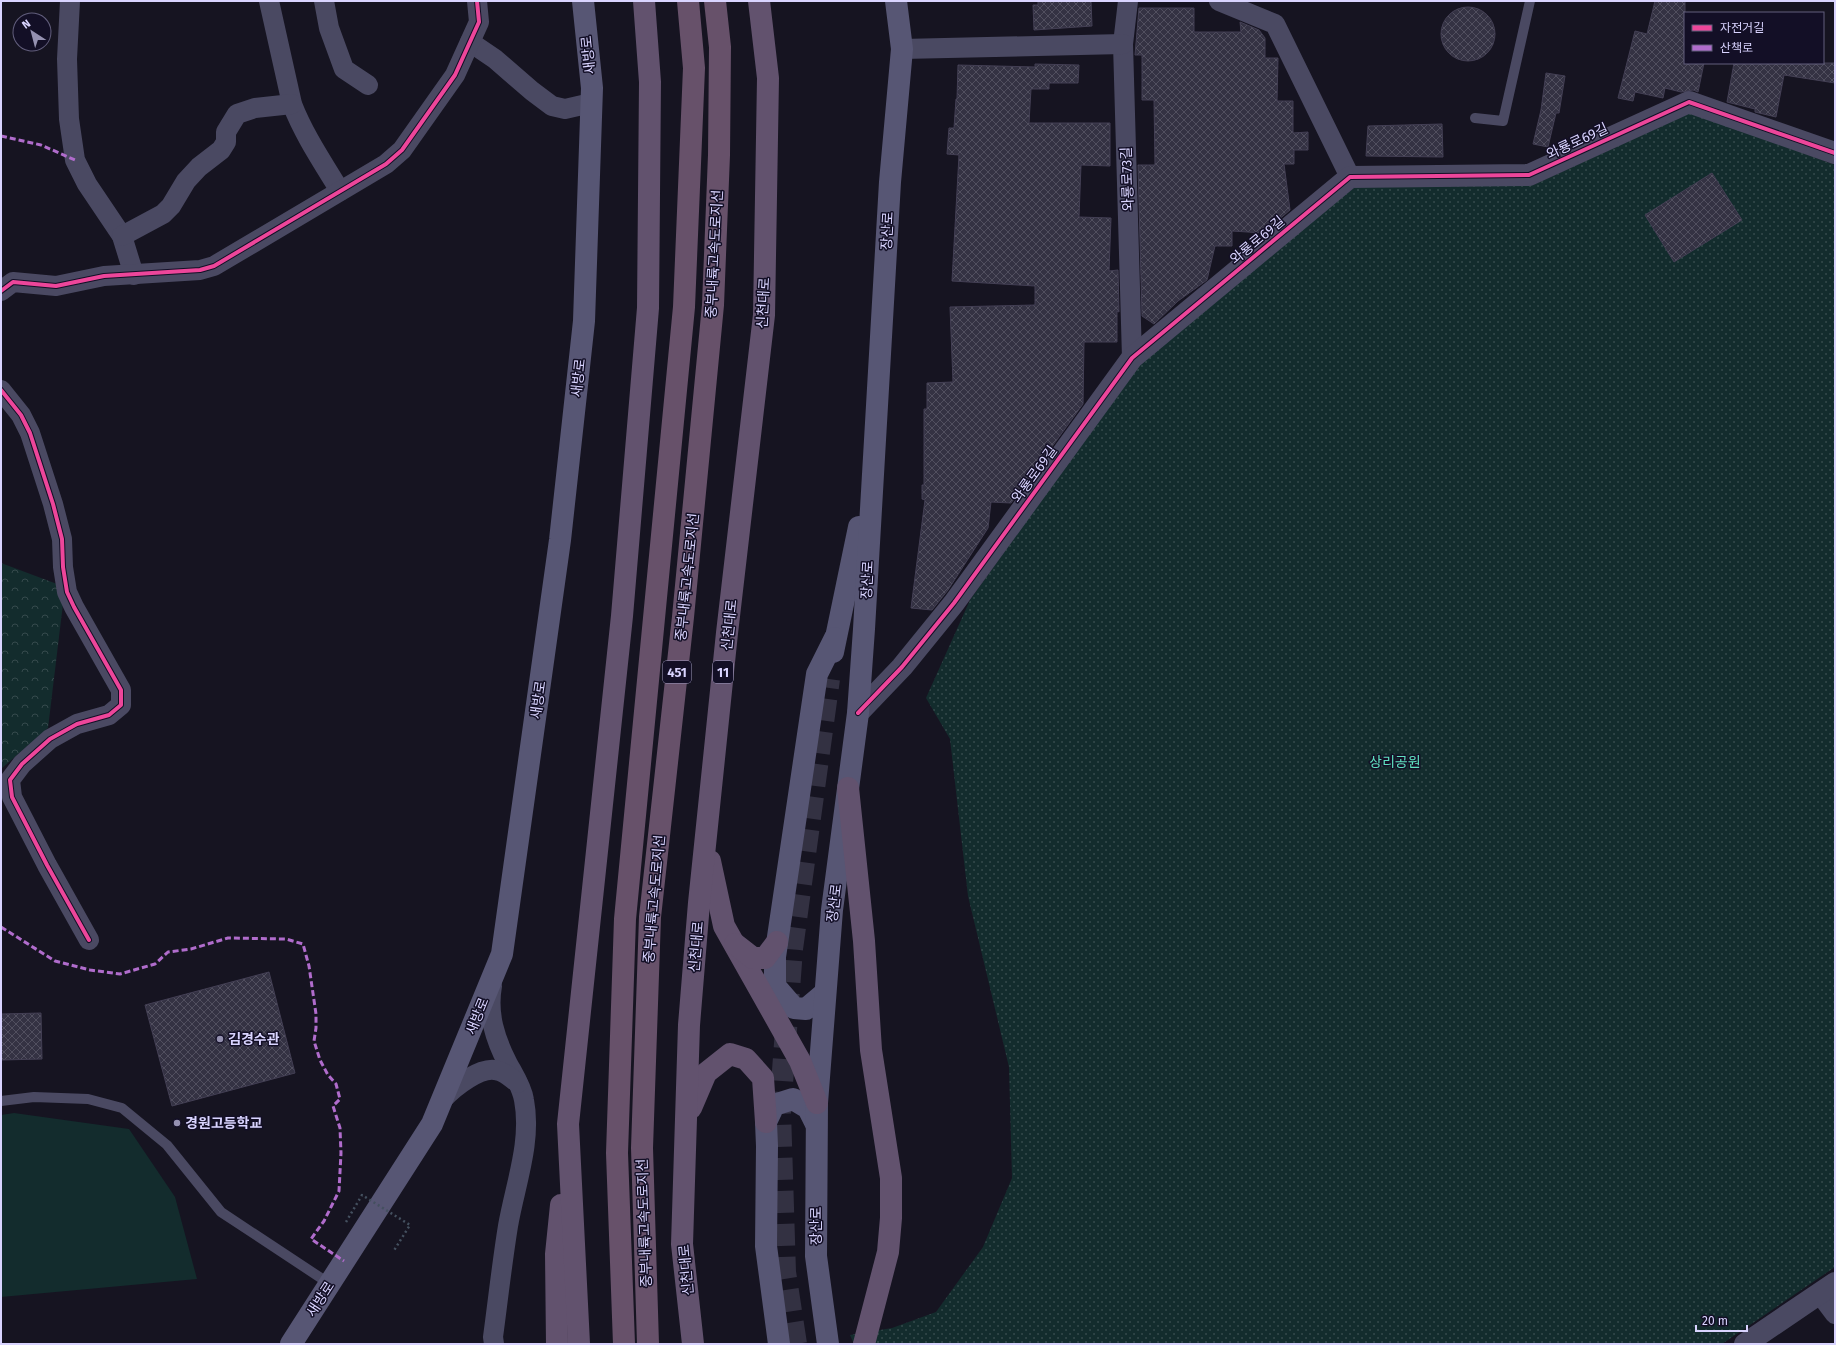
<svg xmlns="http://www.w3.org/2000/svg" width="1836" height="1345" font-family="'Fira Sans','Noto Sans KR',sans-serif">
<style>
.forest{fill:url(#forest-crowns)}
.park{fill:url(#park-dots)}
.pitch{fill:#132c2d}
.building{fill:url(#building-cross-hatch);stroke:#433f54}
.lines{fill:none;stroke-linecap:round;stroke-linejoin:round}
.secondary-tunnel{stroke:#333142;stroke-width:22;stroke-dasharray:22 11;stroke-linecap:butt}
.service{stroke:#4a4962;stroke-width:10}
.minor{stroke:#4a4962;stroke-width:20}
.tertiary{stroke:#4a4962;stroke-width:22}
.secondary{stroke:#575674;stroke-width:22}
.trunk{stroke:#62526e;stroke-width:22}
.motorway{stroke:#67516a;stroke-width:22}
.path-bridge{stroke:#44505f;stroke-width:2.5;stroke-dasharray:2 3;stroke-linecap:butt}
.quiet{stroke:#b06ccc;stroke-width:3;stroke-dasharray:6 3;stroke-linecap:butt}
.cycleway-casing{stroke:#130f26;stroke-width:6}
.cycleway{stroke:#ed469a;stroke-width:4}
.poi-dot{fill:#9591b1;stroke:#130f26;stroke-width:1.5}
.labels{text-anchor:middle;stroke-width:3;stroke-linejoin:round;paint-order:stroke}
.shield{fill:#130f26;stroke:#9e99be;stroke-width:1}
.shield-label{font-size:13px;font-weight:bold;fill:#d9d4ff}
.street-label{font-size:14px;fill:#d9d4ff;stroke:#130f26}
.park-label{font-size:14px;fill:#5fe0c0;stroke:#130f26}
.poi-label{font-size:14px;font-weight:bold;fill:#d9d4ff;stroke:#130f26;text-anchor:start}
</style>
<defs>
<pattern id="forest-crowns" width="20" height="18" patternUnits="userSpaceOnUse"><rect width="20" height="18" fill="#132c2d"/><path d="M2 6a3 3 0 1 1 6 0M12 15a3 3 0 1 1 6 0" fill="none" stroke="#354a4c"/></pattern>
<pattern id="park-dots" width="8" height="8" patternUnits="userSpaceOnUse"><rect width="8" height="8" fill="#132c2d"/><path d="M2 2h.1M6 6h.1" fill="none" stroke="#354a4c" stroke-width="1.8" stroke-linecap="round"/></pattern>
<pattern id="building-cross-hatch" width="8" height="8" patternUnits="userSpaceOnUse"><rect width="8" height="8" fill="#343243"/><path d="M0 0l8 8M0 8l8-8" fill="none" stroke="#514f5f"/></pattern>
</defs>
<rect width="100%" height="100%" fill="#161421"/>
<path class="forest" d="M1,563L65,587L48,728L1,769Z"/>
<path class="park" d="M1692,112L1835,165V1267L1722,1344H854L850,1335L892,1328L936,1312L983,1247L1012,1178L1009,1067L968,896L950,739L926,698L970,600L1137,365L1357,185H1533Z"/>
<path class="pitch" d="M14,1113L129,1129L175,1197L197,1279L1,1297V1115Z"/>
<g class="building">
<path d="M1038,1H1091L1092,26L1034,30L1033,5H1038Z"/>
<path d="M1655,1H1685V63H1704L1698,92L1693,90L1681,92L1665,88L1663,98L1635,92L1633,101L1618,98L1635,31L1647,34Z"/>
<circle cx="1468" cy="34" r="27"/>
<path d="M1139,8H1194V32H1241L1240,22L1259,30L1265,38V58H1278L1277,101H1293V133L1308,132V150H1294V164H1284L1290,210L1263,233L1232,231V246H1215L1207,280L1178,301L1154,324L1142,316L1138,165H1155L1154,100H1142V55H1135Z"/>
<path d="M1734,63H1835V83L1784,75L1776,117L1755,112V109L1727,102Z"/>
<path d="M1035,64L1079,65L1078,83H1049V89H1031L1029,123H1110V166L1081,165L1079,217L1111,218L1109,271L1118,270L1119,312L1117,311V342H1084L1083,404L1011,503L991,502L988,528L948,590L932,610L911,608L925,500L922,499V485H924V409H927V383L953,382L950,307L1035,305V286L952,281L959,155L947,154L949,128H954L956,99H957L958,65L1035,67Z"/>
<path d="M1546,73L1565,76L1559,113H1556L1548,147L1533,144L1541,110Z"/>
<path d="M1442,124L1443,157L1366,156L1368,126Z"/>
<path d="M1712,173L1742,220L1674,262L1645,215Z"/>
<path d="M269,972L295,1073L172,1106L145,1005Z"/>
<path d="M41,1013L42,1059L1,1060V1014Z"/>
</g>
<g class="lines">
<path class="secondary-tunnel" d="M796,1344L785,1272L780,1111L792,949L829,679"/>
<g class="service">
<path d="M1475,118L1503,121L1530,1"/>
<path d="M1,1101L34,1097L88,1099L122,1108L167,1145L221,1212L330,1284"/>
</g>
<g class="minor">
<path d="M70,1L67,59L69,119L75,160L87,184L122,236L134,275"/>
<path d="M269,1L292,104C304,135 323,163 340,191"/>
<path d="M324,1L329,28L344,69L368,85"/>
<path d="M1128,1L1123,44L1132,358"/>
<path d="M1219,1L1275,24L1350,177"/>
<path d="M470,42L495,59L532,91L552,106L565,109L591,103"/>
<path d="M902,49L1123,44"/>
<path d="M122,236L163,214L171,206L186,181L199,167L221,150L226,142V132L237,114L255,108L292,104"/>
<path d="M1,291L13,282L56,286L104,276L200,270L214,266L386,164L402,150L455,75L479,22L477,1"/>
<path d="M1,390L21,415L30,433L53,504L62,539L63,567L67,592L74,607L121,690V705L109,715L77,724L50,739L22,764L10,780L12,797L47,865L89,940"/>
<path d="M492,986C487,1014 495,1039 508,1064C514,1075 522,1087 524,1100C532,1142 515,1185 508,1226C502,1263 498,1300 493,1337L494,1344"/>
<path d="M442,1100C453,1088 482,1064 499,1071C506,1073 512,1079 518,1083"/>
<path d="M1820,1294L1835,1314"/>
</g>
<g class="tertiary">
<path d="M858,713L902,667L954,603L1132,358L1350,177L1529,175L1689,102L1835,153"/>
<path d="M1745,1344L1835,1283"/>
</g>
<g class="secondary">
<path d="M833,652L859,527"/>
<path d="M825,993L806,1009L794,1008L775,986V957L817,674L835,638"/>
<path d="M291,1344L432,1124L502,954L560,540L584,321L592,88L583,1"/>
<path d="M779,1344L766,1246L767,1146L766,1122L774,1105L793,1099L808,1108L816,1124"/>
<path d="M828,1344L816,1256L817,1103L832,910L858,713L864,629L890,182L902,49L896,1"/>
</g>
<g class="trunk">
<path d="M848,788L864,941L871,1050L891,1178V1218L888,1252L864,1344"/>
<path d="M710,861L724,926L800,1061L817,1103"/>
<path d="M735,944L753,958H765L777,942"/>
<path d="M691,1108L706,1073L730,1054L746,1059L763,1078L766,1122"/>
<path d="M557,1344L556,1254L561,1205"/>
<path d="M579,1344L568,1124L622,616L648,308L650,82L644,1"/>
<path d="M693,1344L682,1244L689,1025L699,903L727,633L764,315L768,78L759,1"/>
</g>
<g class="motorway">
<path d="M624,1344L617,1153L625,919L684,307L694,68L688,1"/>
<path d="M648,1344L642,1148L650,917L683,617L713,305L719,155L720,47L715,1"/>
</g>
<path class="path-bridge" d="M346,1222L362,1195L410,1225L393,1252"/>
<g class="quiet">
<path d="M1,136L41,145L75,160"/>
<path d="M1,927L55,961L90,970L120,974L155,964L168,952L191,949L228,938L286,939L303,944L309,966L316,1014V1028L314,1041L320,1060L328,1075L336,1084L340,1099L333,1106L340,1128L341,1153L339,1191L324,1221L311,1239L344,1261"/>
</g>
<g class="cycleway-casing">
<g id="cycleway">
<path d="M1,291L13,282L56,286L104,276L200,270L214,266L386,164L402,150L455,75L479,22L477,1"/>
<path d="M1,390L21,415L30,433L53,504L62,539L63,567L67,592L74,607L121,690V705L109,715L77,724L50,739L22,764L10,780L12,797L47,865L89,940"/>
<path d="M858,713L902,667L954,603L1132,358L1350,177L1529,175L1689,102L1835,153"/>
</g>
</g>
<use href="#cycleway" class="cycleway"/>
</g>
<g class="poi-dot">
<circle cx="220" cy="1039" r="4"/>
<circle cx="177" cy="1123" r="4"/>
</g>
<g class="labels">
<g class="shield">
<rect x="663" y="661" width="28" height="22" rx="3"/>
<rect x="713" y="661" width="20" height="22" rx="3"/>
</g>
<g class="shield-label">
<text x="677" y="677">451</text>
<text x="723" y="677">11</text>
</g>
<g class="street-label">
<text transform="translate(588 55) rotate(-96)" y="5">새방로</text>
<text transform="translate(1577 141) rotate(-25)" y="5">와룡로69길</text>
<text transform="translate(1127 179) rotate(-92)" y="5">와룡로73길</text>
<text transform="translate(887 231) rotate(-87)" y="5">장산로</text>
<text transform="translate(1257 240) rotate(-40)" y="5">와룡로69길</text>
<text transform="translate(714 254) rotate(-87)" y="5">중부내륙고속도로지선</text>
<text transform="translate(763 303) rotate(-87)" y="5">신천대로</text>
<text transform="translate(578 378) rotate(-84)" y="5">새방로</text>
<text transform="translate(1034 474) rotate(-54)" y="5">와룡로69길</text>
<text transform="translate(687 577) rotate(-84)" y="5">중부내륙고속도로지선</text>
<text transform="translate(867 580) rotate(-87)" y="5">장산로</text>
<text transform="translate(729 625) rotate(-84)" y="5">신천대로</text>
<text transform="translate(538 700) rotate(-82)" y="5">새방로</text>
<text transform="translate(654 899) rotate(-85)" y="5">중부내륙고속도로지선</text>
<text transform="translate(834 903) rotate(-83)" y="5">장산로</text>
<text transform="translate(696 947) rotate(-85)" y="5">신천대로</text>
<text transform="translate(477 1016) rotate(-68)" y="5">새방로</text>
<text transform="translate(644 1223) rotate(-92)" y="5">중부내륙고속도로지선</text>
<text transform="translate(816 1226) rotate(-90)" y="5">장산로</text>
<text transform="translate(686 1270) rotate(-95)" y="5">신천대로</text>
<text transform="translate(320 1299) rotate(-57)" y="5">새방로</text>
</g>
<g class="park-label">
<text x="1395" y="767">상리공원</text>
</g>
<g class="poi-label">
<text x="228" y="1044">김경수관</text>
<text x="185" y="1128">경원고등학교</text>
</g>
</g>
<rect width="1836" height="1345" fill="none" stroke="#d9d4ff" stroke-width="4"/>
<rect x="1684" y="12" width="140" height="52" fill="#130f26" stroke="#625e7d"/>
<rect x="1692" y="25" width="20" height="6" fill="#ed469a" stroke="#625e7d"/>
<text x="1720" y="32" font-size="12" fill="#d9d4ff">자전거길</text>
<rect x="1692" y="45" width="20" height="6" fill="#b06ccc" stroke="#625e7d"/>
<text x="1720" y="52" font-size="12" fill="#d9d4ff">산책로</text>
<g transform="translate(32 32) rotate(324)"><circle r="19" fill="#130f26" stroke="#625e7d"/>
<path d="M0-3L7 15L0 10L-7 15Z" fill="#9591b1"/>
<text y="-6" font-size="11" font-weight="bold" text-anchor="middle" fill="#d9d4ff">N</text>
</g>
<path d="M1696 1325v6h51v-6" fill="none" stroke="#d9d4ff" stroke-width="2"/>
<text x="1702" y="1325" font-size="12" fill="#d9d4ff" stroke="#130f26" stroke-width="3" paint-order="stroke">20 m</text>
</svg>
